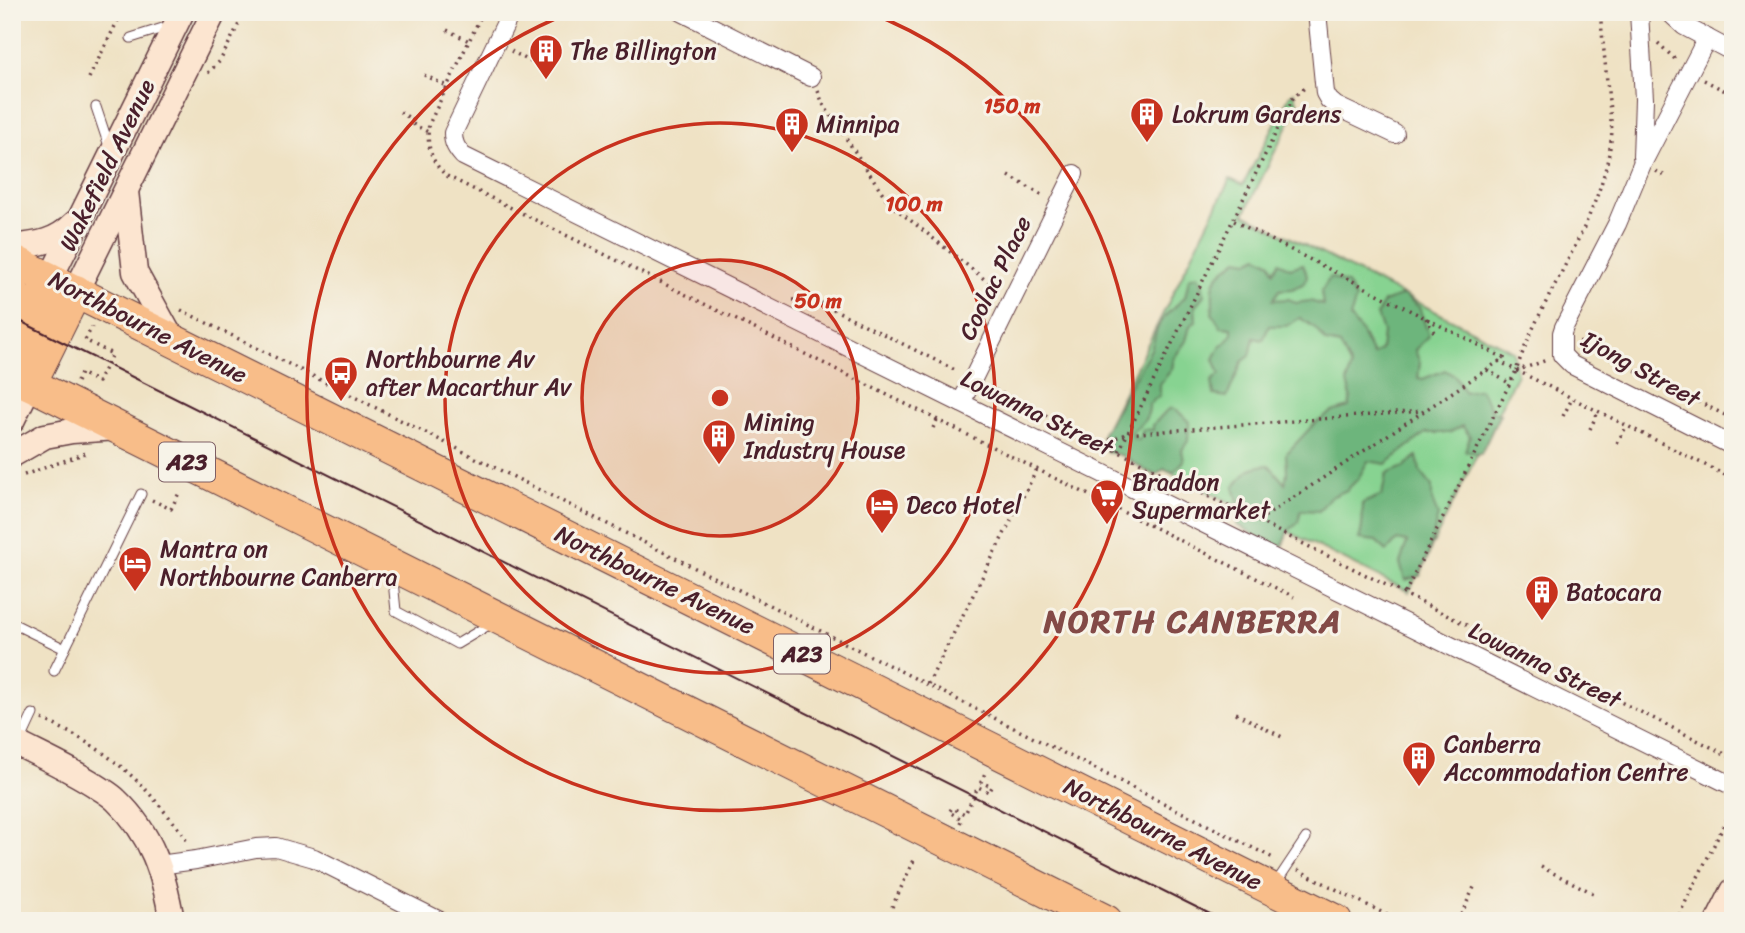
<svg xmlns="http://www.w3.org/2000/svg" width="1745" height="933" font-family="Sriracha,sans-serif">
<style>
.green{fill:#87d391;stroke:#68795e;stroke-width:2}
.forest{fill:#6db57b;stroke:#5c6a53;stroke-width:2}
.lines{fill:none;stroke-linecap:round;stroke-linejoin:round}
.lane-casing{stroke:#633c42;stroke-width:11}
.street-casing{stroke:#633c42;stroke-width:20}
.secondary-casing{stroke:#633c42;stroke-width:27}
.highway-casing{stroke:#633c42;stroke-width:34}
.path{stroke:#633c42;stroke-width:3.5;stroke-dasharray:2 5;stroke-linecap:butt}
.lane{stroke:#fff;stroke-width:9}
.street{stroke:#fff;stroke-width:18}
.secondary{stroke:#fce5d0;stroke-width:24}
.highway{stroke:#f8bd89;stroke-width:32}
.tram{stroke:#4a1f2b;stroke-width:2}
.ring{fill:none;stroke:#c8321e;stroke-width:3.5}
.labels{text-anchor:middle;stroke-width:6;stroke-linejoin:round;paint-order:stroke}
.shield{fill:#f7f3e8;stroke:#7e5f64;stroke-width:2}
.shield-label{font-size:23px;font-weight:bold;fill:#4a1f2b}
.poi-label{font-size:24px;fill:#4a1f2b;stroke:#f7f3e8;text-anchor:start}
.street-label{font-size:24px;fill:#4a1f2b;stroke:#f7f3e8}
.district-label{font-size:32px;font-weight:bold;letter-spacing:2px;fill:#834a47;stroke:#f7f3e8}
.centre{fill:#c8321e;stroke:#f7f3e8;stroke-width:3.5}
.ring-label{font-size:21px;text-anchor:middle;font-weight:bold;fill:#c8321e;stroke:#f7f3e8;stroke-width:6;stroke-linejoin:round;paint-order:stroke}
</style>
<rect width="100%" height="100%" fill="#f7f3e8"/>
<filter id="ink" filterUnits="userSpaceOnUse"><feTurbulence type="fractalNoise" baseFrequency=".0143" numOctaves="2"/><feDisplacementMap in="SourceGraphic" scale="14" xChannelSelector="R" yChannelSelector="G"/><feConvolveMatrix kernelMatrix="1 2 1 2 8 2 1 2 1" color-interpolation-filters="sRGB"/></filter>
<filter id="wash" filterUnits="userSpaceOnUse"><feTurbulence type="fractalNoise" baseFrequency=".00686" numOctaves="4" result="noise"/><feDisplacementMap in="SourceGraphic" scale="28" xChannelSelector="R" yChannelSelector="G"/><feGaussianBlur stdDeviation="1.57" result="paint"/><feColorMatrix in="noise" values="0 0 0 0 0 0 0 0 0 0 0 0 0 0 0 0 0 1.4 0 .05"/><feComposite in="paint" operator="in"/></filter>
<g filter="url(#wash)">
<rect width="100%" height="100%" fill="#efe2c4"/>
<path class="green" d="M1294,92L1298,105L1244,214L1513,351L1517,374L1409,592L1101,438L1230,179L1243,185L1289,97Z"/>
<g class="forest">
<path d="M1258,256L1271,263L1274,271L1279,262L1290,268L1303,264L1307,275L1305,283L1292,289L1279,290L1273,300L1289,299L1296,303L1310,301L1323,305L1321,292L1330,277L1347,284L1356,299L1350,318L1361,331L1373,355L1381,350L1383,332L1377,315L1383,302L1404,295L1419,307L1429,336L1415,350L1420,363L1418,378L1423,379L1445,370L1456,377L1464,392L1480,389L1493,412L1500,414L1481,454L1465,451L1470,436L1462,426L1449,433H1426L1386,464L1368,461L1358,479L1347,490L1329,498L1319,511L1301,510L1298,522L1288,531L1282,547L1269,552L1254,543L1252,533L1237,525L1240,509L1234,487C1246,472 1249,466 1269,465L1285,484L1287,472L1286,454L1313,425L1332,412L1349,407L1351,397L1347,383L1351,367L1340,345L1326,342L1315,328L1300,318L1286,326H1269L1263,340L1254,338L1250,356L1242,362L1227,397L1214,395L1212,381L1220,374L1214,359L1221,345L1225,343L1232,334V328L1221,327L1212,313C1214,305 1212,298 1213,289C1214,274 1227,268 1238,259L1249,261Z"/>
<path d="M1198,275L1203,287L1204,295L1195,306L1196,321L1190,326L1186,341L1174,358L1172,369L1160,384V395L1149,404C1150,417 1142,424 1132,432L1134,439L1139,440L1143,429L1153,430V425L1166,411L1172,408L1179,412L1189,422L1188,441L1182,450L1184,461L1174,472L1164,469L1156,475L1146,471L1123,456L1107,452L1103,442V433L1151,349L1157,329L1166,315L1185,297L1189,278Z"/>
<path d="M1417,456L1420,471L1432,486V500L1438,515L1429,554L1420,576L1405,580L1400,563L1407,542L1397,540L1387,551L1376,541L1359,539C1364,526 1362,517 1363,503L1382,495L1386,474L1404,467Z"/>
</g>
</g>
<g filter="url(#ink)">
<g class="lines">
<g class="lane-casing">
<g id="lane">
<path d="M131,38L169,26"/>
<path d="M96,107L110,149"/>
<path d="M392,571L396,611L457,644L492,623"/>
<path d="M12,623L65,649"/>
<path d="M54,671L141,494"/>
<path d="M19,744L33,714"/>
<path d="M1276,883L1306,838"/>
</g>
</g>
<g class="street-casing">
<g id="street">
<path d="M511,12L453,133C453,143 456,148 463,156L1733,786"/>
<path d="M682,12L811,77"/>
<path d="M1317,12L1325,93L1329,100L1336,106L1395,134"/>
<path d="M1639,12L1644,99L1642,157"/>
<path d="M1669,12L1684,26L1733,52"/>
<path d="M1707,38L1642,164L1617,224L1564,327L1562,333V355L1572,365L1733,446"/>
<path d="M961,403L1074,174"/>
<path d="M159,865L196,860L256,848L276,847L314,858L440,921"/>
</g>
</g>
<g class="secondary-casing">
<g id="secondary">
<path d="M126,191L135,272L172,339"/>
<path d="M12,247C39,244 56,242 75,223"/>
<path d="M50,279L182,12"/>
<path d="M76,291L214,12"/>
<path d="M12,421L30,384"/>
<path d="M12,455L45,436L72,431L118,428"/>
<path d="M12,741C41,756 71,769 98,787C104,791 111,795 116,800C152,834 164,874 172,921"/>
<path d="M1718,921L1733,891"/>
</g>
</g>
<g class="highway-casing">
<g id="highway">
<path d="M12,260L1336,921"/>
<path d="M12,290L30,320L35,336"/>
<path d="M12,355L50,279"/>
<path d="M12,375L1106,921"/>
<path d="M30,384L76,291"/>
</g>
</g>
<g class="path">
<path d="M483,12L429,124C426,144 431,163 447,176L1294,597"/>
<path d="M1732,12L1733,13"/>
<path d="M447,30L469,41"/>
<path d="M1658,43L1678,62"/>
<path d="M511,51L533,63"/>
<path d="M208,73L220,61L245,12"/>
<path d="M424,75L447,86"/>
<path d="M89,78L122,12"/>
<path d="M1704,80L1733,95"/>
<path d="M818,91L823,104L890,204L998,290"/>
<path d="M400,112L413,120L411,123L428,132"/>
<path d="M1656,171L1665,176"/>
<path d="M1009,176L1045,197"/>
<path d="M1234,221L1504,358L1258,521"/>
<path d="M793,300L817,301L957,371"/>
<path d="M181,310L1275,859"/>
<path d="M1426,318L1435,334"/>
<path d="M1579,342L1733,419"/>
<path d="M1498,361L1733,479"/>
<path d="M1487,370L1509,383"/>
<path d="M1516,371L1547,360"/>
<path d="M77,382L81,373L98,382L112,354L85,340L92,327"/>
<path d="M989,387L1733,758"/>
<path d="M1563,416L1572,399"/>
<path d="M933,428L937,420"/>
<path d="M1590,429L1598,412"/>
<path d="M1103,442L1127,434L1422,411"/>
<path d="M1617,443L1626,427"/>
<path d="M1119,451L1294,96L1306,87"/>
<path d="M24,475L89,452"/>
<path d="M152,500L171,509L180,491"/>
<path d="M1405,593L1516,371C1543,289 1605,218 1612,131L1600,12"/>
<path d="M928,684L1037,469"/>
<path d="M12,705L23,710"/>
<path d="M1236,713L1282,737"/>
<path d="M42,719C94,743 129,767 164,811C173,821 181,831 187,842"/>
<path d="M960,823L962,819L949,812L952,808L965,814L978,787L989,792L992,787L981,782L986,771"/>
<path d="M1541,867L1595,894"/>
<path d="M1298,870L1399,921"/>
<path d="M892,907L915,858"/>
<path d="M1458,921L1476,883"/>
<path d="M1676,921L1733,807"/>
</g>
<use href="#lane" class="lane"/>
<use href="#street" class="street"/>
<use href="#secondary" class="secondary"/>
<use href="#highway" class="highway"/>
<path class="tram" d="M12,317L1224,921"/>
</g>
</g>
<circle cx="720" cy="398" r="138" fill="#c8321e" fill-opacity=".12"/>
<g class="ring">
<circle cx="720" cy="398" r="138"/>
<circle cx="720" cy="398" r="275"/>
<path d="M868 12A413 413 0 1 1 572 12"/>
</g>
<defs>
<g id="building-pin" transform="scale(1.75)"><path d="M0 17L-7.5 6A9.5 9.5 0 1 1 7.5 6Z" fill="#c8321e" stroke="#f7f3e8"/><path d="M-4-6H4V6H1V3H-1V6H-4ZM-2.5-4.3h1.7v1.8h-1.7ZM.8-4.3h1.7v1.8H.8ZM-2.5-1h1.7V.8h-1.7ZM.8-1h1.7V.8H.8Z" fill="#fff"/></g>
<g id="bus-pin" transform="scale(1.75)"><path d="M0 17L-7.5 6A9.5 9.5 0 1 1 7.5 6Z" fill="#c8321e" stroke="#f7f3e8"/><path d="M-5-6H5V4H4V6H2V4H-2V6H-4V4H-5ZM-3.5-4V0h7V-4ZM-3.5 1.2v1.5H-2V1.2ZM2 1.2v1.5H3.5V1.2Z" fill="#fff"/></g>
<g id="supermarket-pin" transform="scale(1.75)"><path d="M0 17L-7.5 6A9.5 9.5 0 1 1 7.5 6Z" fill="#c8321e" stroke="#f7f3e8"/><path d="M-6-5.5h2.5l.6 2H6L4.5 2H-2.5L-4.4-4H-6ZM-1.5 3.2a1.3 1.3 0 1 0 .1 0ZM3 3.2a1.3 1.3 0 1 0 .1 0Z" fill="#fff"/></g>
<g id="hotel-pin" transform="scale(1.75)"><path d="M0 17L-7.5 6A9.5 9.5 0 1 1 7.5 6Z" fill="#c8321e" stroke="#f7f3e8"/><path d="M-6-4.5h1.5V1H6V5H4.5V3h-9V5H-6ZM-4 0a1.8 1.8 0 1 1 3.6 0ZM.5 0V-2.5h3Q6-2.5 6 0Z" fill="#fff"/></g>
</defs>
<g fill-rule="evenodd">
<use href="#building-pin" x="546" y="51"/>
<use href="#building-pin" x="1147" y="114"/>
<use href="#building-pin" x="792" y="124"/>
<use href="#bus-pin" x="341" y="373"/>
<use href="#building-pin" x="719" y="436"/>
<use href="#supermarket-pin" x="1107" y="496"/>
<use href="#hotel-pin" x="882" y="505"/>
<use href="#hotel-pin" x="135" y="563"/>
<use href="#building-pin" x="1542" y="592"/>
<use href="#building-pin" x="1419" y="758"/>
</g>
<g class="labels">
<g class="shield">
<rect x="159" y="442.5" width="56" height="39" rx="5"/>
<rect x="774" y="634.5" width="56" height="39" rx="5"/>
</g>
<g class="shield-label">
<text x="187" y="470">A23</text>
<text x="802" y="662">A23</text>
</g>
<g class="poi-label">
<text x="570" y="59">The Billington</text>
<text x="1172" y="122">Lokrum Gardens</text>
<text x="816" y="132">Minnipa</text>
<text x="366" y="367">Northbourne Av<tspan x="366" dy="28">after Macarthur Av</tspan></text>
<text x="744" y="430">Mining<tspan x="744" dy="28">Industry House</tspan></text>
<text x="1132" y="490">Braddon<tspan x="1132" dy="28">Supermarket</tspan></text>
<text x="906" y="513">Deco Hotel</text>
<text x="160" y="557">Mantra on<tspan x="160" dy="28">Northbourne Canberra</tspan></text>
<text x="1566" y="600">Batocara</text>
<text x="1444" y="752">Canberra<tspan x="1444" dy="28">Accommodation Centre</tspan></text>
</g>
<g class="street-label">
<text transform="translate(107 165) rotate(-64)" y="8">Wakefield Avenue</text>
<text transform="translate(995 278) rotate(-64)" y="8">Coolac Place</text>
<text transform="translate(148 327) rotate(27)" y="8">Northbourne Avenue</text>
<text transform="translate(1641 369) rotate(29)" y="8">Ijong Street</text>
<text transform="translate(1037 413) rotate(26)" y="8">Lowanna Street</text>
<text transform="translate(655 580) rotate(26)" y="8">Northbourne Avenue</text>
<text transform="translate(1545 665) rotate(26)" y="8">Lowanna Street</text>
<text transform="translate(1163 834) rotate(27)" y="8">Northbourne Avenue</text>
</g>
<g class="district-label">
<text x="1193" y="632">NORTH CANBERRA</text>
</g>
</g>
<circle cx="720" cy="398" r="10" class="centre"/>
<g class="ring-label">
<text x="1012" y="113">150 m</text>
<text x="914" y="211">100 m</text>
<text x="818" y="308">50 m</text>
</g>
<rect width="1745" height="933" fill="none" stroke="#f7f3e8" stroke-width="42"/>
</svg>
